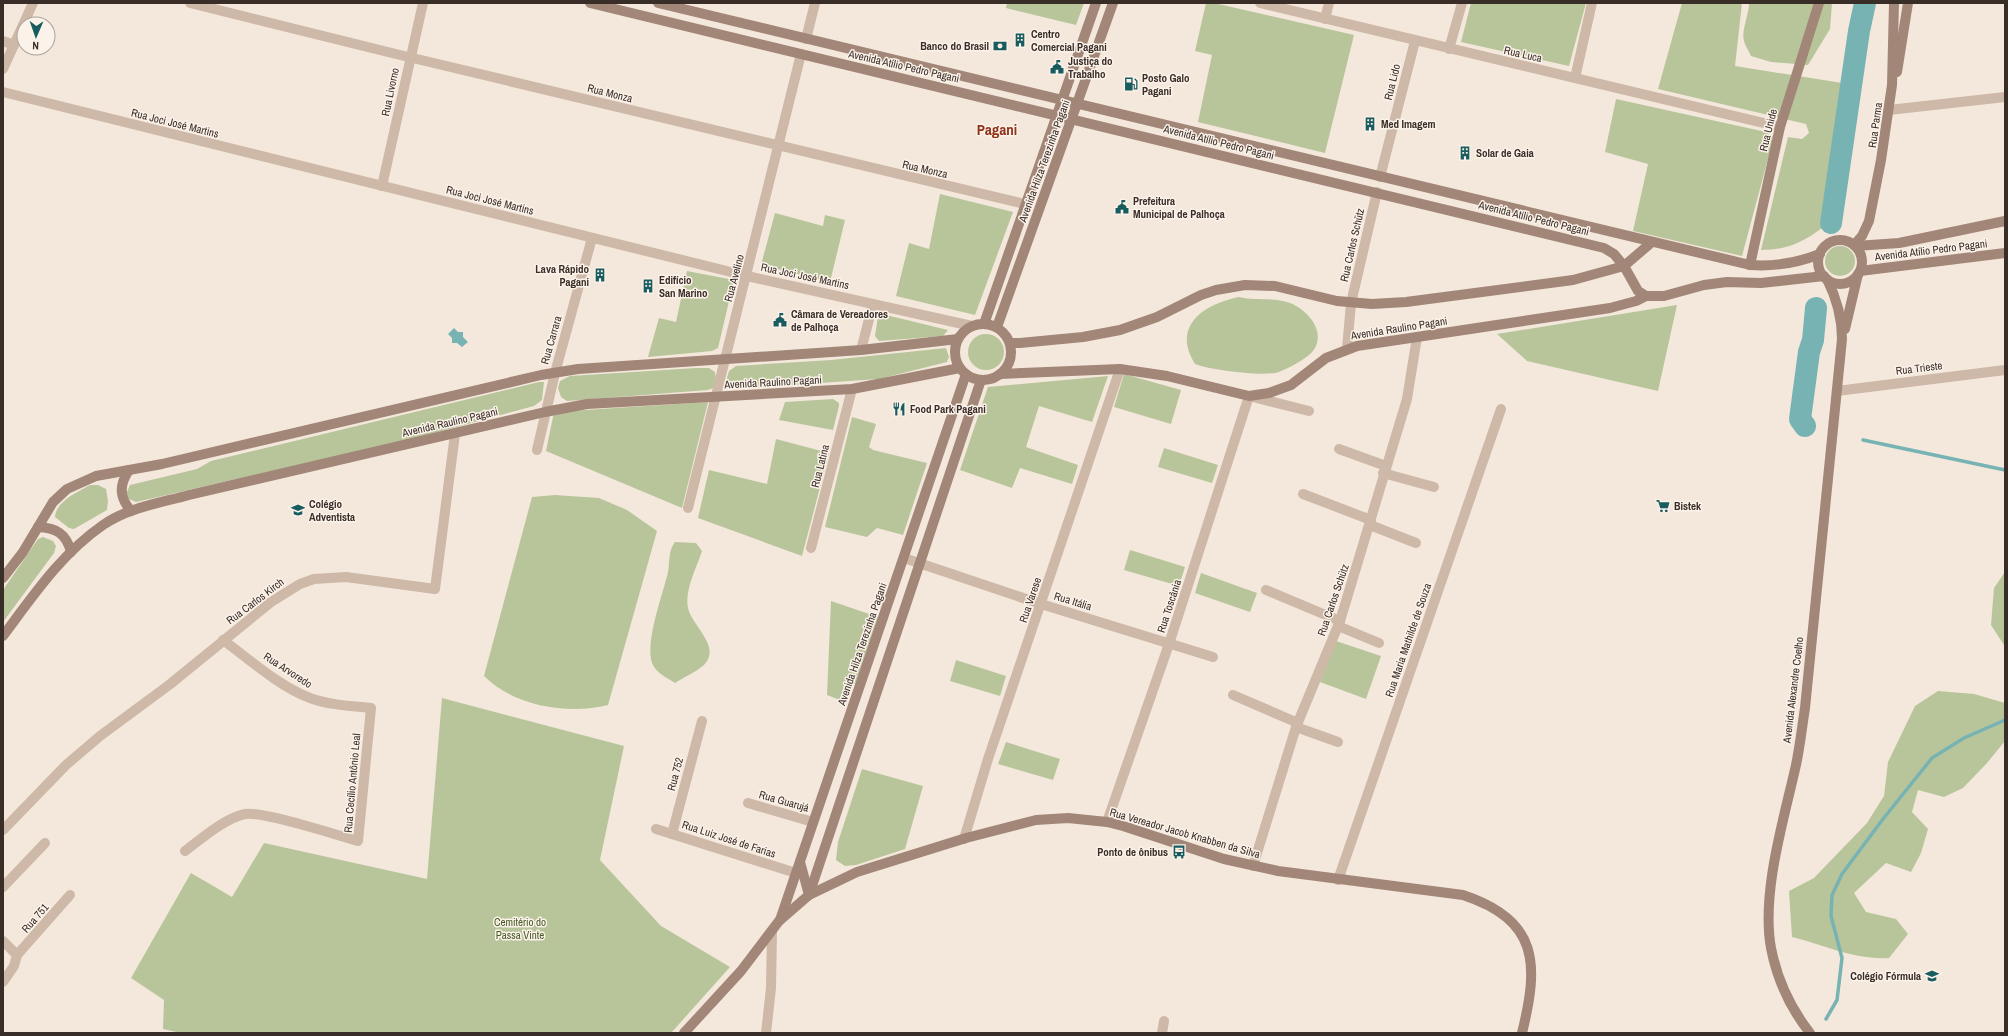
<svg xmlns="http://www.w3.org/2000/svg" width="2008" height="1036" font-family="'Archivo Narrow',sans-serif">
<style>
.green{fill:#b8c59a}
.water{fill:#78b3b4}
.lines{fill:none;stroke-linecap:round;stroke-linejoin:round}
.stream{stroke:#78b3b4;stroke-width:3.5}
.river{stroke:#78b3b4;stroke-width:22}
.minor{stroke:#ceb8a7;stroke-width:10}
.tertiary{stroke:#ceb8a7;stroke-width:10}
.secondary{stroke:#a28678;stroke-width:10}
.labels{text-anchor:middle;stroke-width:3;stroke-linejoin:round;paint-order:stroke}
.poi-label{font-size:11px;font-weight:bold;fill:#392d28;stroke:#fbf2e9;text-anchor:start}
.street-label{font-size:11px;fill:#392d28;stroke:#fbf2e9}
.park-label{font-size:11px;fill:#495a29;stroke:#fbf2e9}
.district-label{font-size:15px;font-weight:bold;fill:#903319;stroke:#fbf2e9}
</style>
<rect width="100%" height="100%" fill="#f4e8dc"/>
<g class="green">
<path d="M1007,3H1084L1076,25L1006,8Z"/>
<path d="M1206,3H1214L1354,35L1325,153L1198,122L1212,55L1195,51Z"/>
<path d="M1471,3H1586L1569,66L1461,42Z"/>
<path d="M1682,3H1742L1735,66L1842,83L1822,228C1802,243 1786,250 1761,250L1788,137L1802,139L1809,133L1806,124L1658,89Z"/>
<path d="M1749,3H1832L1830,29L1808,65L1771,62L1751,56C1749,51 1745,46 1744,41C1741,31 1749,15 1749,3Z"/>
<path d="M1616,99L1766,132L1773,136L1772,144L1742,256L1633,231L1648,164L1605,152Z"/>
<path d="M940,194L1013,212L975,315L896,296L909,243L929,249Z"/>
<path d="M775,213L823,226L825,215L845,220L830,282L761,265Z"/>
<circle cx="1840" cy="261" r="15"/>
<path d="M687,271L734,280L718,348L712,351L648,357L659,318L676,322Z"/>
<path d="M1239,297C1255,301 1274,297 1290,303C1308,310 1327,332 1313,351C1308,358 1287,369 1279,372C1265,377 1209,370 1195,364C1171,326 1204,304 1239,297Z"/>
<path d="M1677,305L1658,391L1527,361L1497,334Z"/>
<path d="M882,314L948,330L943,336L879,341L875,336L878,316Z"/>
<circle cx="986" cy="352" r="18"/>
<path d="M946,348L949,357L947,362L879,379L748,388L736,387L729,383L727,378L729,371L736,366L831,360Z"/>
<path d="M696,368H709L715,372L716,381L713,388L708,390L567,401L561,397L558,388L560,381L570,376Z"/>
<path d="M1124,374L1181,390L1171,424L1114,407Z"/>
<path d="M1108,376L1092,422L1039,406L1026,447L1078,465L1072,484L1020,468L1012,488L960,470L988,387Z"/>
<path d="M539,382H544L542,400L534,406L412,439L136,502L129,499L126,494L130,485L197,469L211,461Z"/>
<path d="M833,399L839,403V406L833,430L779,420L785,402Z"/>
<path d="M708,402L682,508L546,451L554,412Z"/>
<path d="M852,417L876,424L869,447L873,450L927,463L903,535L877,528L867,537L825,527Z"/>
<path d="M776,439L829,453L802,556L698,518L709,470L767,484Z"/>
<path d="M1164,448L1218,465L1212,483L1158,467Z"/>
<path d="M90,485H98L106,489L108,501L107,510L74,529L69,528L55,517C56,501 78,492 90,485Z"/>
<path d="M555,495L599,498L627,510L657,531L608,705C567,715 514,706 484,676L532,497Z"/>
<path d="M43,537L53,541L56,546L54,553L3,622V590L38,539Z"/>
<path d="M675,542L696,543L702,551C696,570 685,588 688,608C692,626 722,647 704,665C696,672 684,677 675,683C666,677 656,673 652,663C645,641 663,594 668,572C670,561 668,551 675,542Z"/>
<path d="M1130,550L1185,567L1179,586L1124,570Z"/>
<path d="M2005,572V645H2004L1991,625L1994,588Z"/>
<path d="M1201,573L1257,593L1250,612L1195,593Z"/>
<path d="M831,601L878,617L855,684L845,682L840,700L827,695Z"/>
<path d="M1336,641L1381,656L1366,699L1320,682Z"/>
<path d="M956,660L1006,676L1000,696L950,681Z"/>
<path d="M1938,691L1974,694L2005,703V741L1987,763L1963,788L1944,797L1918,790L1912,812L1928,829L1921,853L1911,872L1886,863L1854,893L1866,912L1896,919L1908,934L1889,958C1854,960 1825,945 1792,937L1789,891L1814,878L1867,823L1884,796L1888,762L1915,706Z"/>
<path d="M442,698L624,746L600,860L661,926L730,967L671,1033H181L163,1029L164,1000L131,978L191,873L232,897L264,843L427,879Z"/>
<path d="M1006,742L1060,759L1053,780L998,764Z"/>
<path d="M862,769L923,786L905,849L856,865L845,866L836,860L838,842Z"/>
</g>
<path class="water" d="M454,328L458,332H463V337L468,342L462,347L457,343H452V338L448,334Z"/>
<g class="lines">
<g class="stream">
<path d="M1863,440L2005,470"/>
<path d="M1826,1019L1837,1000L1842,958L1831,916L1832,895L1842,874L1883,819L1932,758L1964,738L2005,720"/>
</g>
<g class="river">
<path d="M1831,223L1859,31L1865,3"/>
<path d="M1805,426L1800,419L1809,352L1813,340L1816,308"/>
</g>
<g class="minor">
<path d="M190,3L400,55L1025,204"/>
<path d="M1260,3L1780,127"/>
<path d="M1325,19L1329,3"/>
<path d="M806,39L815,3"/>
<path d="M3,41L14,45"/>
<path d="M1449,49L1462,3"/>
<path d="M1575,78L1592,3"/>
<path d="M3,92L747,276L972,326"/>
<path d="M1889,110L2005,97"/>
<path d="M1380,177L1415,41"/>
<path d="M382,186L423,3"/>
<path d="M1347,349L1351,303L1377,192"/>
<path d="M861,350L873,304"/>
<path d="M1837,391L2005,370"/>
<path d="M1339,449L1386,466"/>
<path d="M537,450L555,373L592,238"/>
<path d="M1383,473L1434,487"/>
<path d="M1303,494L1371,520"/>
<path d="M688,508L801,54"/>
<path d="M1370,525L1416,543"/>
<path d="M811,548L852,389"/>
<path d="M904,558L1041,604L1213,657"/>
<path d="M1266,590L1340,621"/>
<path d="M1338,626L1379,643"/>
<path d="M1233,695L1298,723"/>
<path d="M1296,727L1338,742"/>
<path d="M748,803L813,822"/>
<path d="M1107,822L1169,644L1249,396L1309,411"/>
<path d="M656,829L796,873"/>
<path d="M3,830L66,765L100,736L169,685L271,602L300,584L314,579L346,577L435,589L455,434"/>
<path d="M672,834L702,721"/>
<path d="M964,839L988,759L1120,369"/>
<path d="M185,851C201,839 225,818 245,814C264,811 336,835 358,841L371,708C351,706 329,705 310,698C280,687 249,659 223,640"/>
<path d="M1253,866L1296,727L1340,621L1407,399L1417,337"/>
<path d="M1338,880L1501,409"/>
<path d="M3,887L45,843"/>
<path d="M3,941L17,955L14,966L3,982"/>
<path d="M17,955L70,895"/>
<path d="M766,1033L771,988L772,931"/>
<path d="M1162,1033L1164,1021"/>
</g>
<path class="tertiary" d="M3,69L33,3"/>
<g class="secondary">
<path d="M590,3L1604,248L1614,254L1624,266L1638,291L1646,296H1664L1704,285L1727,282L1761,283L1824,276"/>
<path d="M658,3L1750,265C1776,267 1797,263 1820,254"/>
<path d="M1897,72L1908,3"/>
<circle cx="1840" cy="262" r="22"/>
<path d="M1854,245L1862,236L1869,221L1881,160L1892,85L1894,3"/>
<path d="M1856,246L1899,243L2005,221"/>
<path d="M1750,265L1780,127L1819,3"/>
<path d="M1860,271L2005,253"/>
<circle cx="983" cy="352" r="28"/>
<path d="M984,324L1096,3"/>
<path d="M997,327L1113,3"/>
<path d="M1845,329L1858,274"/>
<path d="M1010,343H1020L1083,337L1120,330L1157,317L1201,295L1216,290L1245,285L1275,286L1337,301L1372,304L1406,302L1573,280L1624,266L1652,242"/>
<path d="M1000,374L1120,369L1167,376L1249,396L1269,393L1291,385L1326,358L1357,346L1610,308L1636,301L1646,296"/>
<path d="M129,470C119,485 119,497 131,511"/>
<path d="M38,527C56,528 66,533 71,552"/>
<path d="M3,578L23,552L53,502L67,489L96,476L162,464L541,375L578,369L861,350L958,339"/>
<path d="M3,636C33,596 61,554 103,525C127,508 160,503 189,495L545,412L587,404L852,389L960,368"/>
<path d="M800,862L809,895"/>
<path d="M809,895L981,380"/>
<path d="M780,920L966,374"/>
<path d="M684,1033L741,971L779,921L809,895L857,872L966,838L1036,820L1068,818L1107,822L1123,826L1224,859L1278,871L1463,895C1539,920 1539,964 1522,1033"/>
<path d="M1810,1033C1791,1009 1777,979 1771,948C1761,893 1784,819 1796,765C1800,746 1802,727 1805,708L1842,339C1842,317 1837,299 1827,279"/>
</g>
</g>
<defs>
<g id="building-bare" transform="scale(1.08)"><path d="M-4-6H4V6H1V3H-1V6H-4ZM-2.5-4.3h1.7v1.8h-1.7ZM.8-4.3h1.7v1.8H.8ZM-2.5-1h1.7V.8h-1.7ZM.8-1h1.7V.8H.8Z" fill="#195c5f" stroke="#fbf2e9" stroke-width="2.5" paint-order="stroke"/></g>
<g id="bank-bare" transform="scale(1.08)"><path d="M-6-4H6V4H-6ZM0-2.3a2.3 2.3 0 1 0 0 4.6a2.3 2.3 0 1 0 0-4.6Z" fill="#195c5f" stroke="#fbf2e9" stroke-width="2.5" paint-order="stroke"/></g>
<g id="civic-bare" transform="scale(1.08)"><path d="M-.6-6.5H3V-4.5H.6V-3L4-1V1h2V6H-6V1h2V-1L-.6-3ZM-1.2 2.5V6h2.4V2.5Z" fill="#195c5f" stroke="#fbf2e9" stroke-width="2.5" paint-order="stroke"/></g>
<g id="fuel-bare" transform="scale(1.08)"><path d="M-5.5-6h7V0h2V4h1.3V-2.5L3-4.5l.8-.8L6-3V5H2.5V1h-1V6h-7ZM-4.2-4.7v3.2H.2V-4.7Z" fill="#195c5f" stroke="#fbf2e9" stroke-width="2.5" paint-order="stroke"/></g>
<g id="restaurant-bare" transform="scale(1.08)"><path d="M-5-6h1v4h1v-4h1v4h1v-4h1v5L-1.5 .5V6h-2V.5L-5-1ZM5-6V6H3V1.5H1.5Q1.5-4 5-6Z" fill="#195c5f" stroke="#fbf2e9" stroke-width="2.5" paint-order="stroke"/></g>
<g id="supermarket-bare" transform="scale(1.08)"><path d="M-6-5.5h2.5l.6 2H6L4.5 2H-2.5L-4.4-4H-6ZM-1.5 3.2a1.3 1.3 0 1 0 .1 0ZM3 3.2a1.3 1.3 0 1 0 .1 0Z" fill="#195c5f" stroke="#fbf2e9" stroke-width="2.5" paint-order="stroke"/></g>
<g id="school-bare" transform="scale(1.08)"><path d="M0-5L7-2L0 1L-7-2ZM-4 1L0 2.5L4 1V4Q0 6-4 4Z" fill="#195c5f" stroke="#fbf2e9" stroke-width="2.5" paint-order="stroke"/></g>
<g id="bus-bare" transform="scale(1.08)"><path d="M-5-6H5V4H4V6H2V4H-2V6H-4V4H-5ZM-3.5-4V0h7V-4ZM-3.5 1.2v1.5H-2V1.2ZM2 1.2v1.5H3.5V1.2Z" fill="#195c5f" stroke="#fbf2e9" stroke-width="2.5" paint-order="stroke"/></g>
</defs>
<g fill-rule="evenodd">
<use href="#building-bare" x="1020" y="40"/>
<use href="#bank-bare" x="1000" y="46"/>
<use href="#civic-bare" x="1057" y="67"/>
<use href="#fuel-bare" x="1131" y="84"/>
<use href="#building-bare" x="1370" y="124"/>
<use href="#building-bare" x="1465" y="153"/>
<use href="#civic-bare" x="1122" y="207"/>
<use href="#building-bare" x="600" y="275"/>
<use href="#building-bare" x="648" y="286"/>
<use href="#civic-bare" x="780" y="320"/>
<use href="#restaurant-bare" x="899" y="409"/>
<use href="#supermarket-bare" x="1663" y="506"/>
<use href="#school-bare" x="298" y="510"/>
<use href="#bus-bare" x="1179" y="852"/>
<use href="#school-bare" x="1932" y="976"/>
</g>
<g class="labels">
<g class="poi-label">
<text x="1031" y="38">Centro<tspan x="1031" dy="13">Comercial Pagani</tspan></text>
<text x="989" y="50" text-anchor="end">Banco do Brasil</text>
<text x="1068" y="65">Justiça do<tspan x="1068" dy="13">Trabalho</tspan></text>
<text x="1142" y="82">Posto Galo<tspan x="1142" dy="13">Pagani</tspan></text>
<text x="1381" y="128">Med Imagem</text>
<text x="1476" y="157">Solar de Gaia</text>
<text x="1133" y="205">Prefeitura<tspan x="1133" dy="13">Municipal de Palhoça</tspan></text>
<text x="589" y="273" text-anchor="end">Lava Rápido<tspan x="589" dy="13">Pagani</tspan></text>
<text x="659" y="284">Edifício<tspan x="659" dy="13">San Marino</tspan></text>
<text x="791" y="318">Câmara de Vereadores<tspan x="791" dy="13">de Palhoça</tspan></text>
<text x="910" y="413">Food Park Pagani</text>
<text x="309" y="508">Colégio<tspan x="309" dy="13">Adventista</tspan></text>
<text x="1674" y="510">Bistek</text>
<text x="1168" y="856" text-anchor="end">Ponto de ônibus</text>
<text x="1921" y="980" text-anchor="end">Colégio Fórmula</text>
</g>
<g class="street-label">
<text transform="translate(1523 54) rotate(13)" y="4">Rua Luca</text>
<text transform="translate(904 66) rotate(13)" y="4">Avenida Atílio Pedro Pagani</text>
<text transform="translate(1392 82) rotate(-76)" y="4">Rua Lido</text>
<text transform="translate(390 92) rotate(-78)" y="4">Rua Livorno</text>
<text transform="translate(610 93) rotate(14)" y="4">Rua Monza</text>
<text transform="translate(175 123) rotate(14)" y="4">Rua Joci José Martins</text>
<text transform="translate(1875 125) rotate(-82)" y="4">Rua Parma</text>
<text transform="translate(1768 130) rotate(-76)" y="4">Rua Unide</text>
<text transform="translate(1219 142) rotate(14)" y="4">Avenida Atílio Pedro Pagani</text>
<text transform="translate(1044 161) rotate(-70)" y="4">Avenida Hilza Terezinha Pagani</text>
<text transform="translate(925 169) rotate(13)" y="4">Rua Monza</text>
<text transform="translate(490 200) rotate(14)" y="4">Rua Joci José Martins</text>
<text transform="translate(1534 218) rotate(14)" y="4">Avenida Atílio Pedro Pagani</text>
<text transform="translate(1352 245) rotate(-77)" y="4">Rua Carlos Schütz</text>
<text transform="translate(1931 250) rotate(-7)" y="4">Avenida Atílio Pedro Pagani</text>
<text transform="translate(805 276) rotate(12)" y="4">Rua Joci José Martins</text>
<text transform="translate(734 278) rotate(-75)" y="4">Rua Avelino</text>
<text transform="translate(1399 328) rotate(-9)" y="4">Avenida Raulino Pagani</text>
<text transform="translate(551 340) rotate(-74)" y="4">Rua Carrara</text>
<text transform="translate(1919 368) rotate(-7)" y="4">Rua Trieste</text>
<text transform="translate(773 382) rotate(-3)" y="4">Avenida Raulino Pagani</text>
<text transform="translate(450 422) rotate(-13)" y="4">Avenida Raulino Pagani</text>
<text transform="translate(820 466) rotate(-76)" y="4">Rua Latina</text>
<text transform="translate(1030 600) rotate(-71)" y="4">Rua Varese</text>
<text transform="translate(1333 600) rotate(-71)" y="4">Rua Carlos Schütz</text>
<text transform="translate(255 601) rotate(-37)" y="4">Rua Carlos Kirch</text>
<text transform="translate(1073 601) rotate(17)" y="4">Rua Itália</text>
<text transform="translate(1169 606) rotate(-72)" y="4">Rua Toscânia</text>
<text transform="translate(1408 640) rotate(-71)" y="4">Rua Maria Mathilde de Souza</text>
<text transform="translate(862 644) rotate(-71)" y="4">Avenida Hilza Terezinha Pagani</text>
<text transform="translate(288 670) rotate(33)" y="4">Rua Arvoredo</text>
<text transform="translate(1793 690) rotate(-83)" y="4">Avenida Alexandre Coelho</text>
<text transform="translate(675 774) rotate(-75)" y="4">Rua 752</text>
<text transform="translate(352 783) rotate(-85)" y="4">Rua Cecílio Antônio Leal</text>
<text transform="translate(784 801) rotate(16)" y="4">Rua Guarujá</text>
<text transform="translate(1185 833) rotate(16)" y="4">Rua Vereador Jacob Knabben da Silva</text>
<text transform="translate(729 839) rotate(18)" y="4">Rua Luiz José de Farias</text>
<text transform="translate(35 918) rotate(-49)" y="4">Rua 751</text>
</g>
<g class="park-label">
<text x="520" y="926">Cemitério do<tspan x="520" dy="13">Passa Vinte</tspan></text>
</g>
<g class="district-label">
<text x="997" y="135">Pagani</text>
</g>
</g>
<rect width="2008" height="1036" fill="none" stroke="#392d28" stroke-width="8"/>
<g transform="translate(36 36) rotate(182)"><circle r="19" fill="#fbf2e9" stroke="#ada39c"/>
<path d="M0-3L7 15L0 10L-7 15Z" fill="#195c5f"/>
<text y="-6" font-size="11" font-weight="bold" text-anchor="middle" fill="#392d28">N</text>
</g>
</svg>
